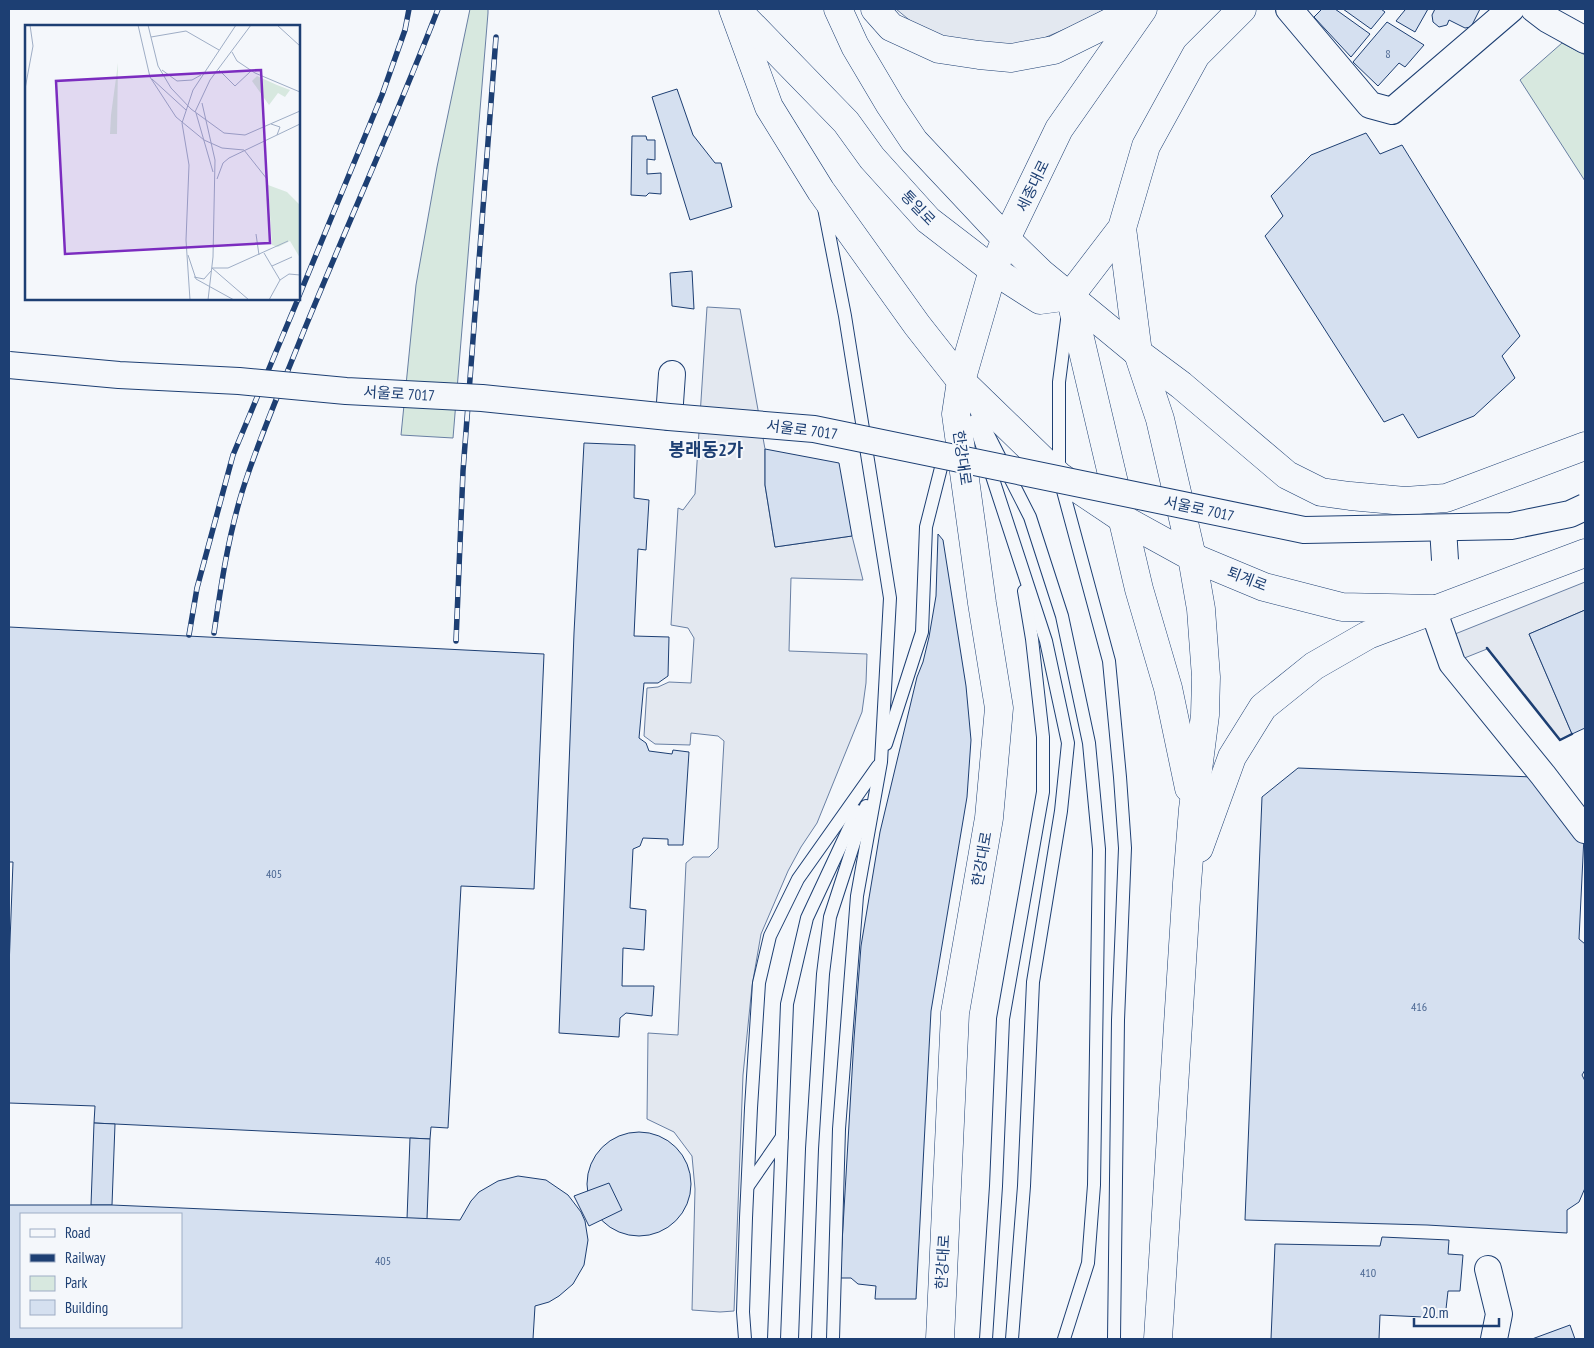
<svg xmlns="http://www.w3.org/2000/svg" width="1594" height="1348" font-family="'PT Sans Narrow','Noto Sans KR',sans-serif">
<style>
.green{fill:#d7e8df;stroke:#687fa3}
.parking{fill:#e3e8f0;stroke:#687fa3}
.building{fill:#d5e0f0;stroke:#1d3f73;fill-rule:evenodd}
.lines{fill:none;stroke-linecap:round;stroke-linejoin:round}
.lane-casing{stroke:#1d3f73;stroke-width:14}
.street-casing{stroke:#1d3f73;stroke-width:28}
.primary-casing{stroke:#1d3f73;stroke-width:29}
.lane{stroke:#f4f7fb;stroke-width:12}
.street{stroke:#f4f7fb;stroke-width:26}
.primary{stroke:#f4f7fb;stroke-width:28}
.rail-casing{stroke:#1d3f73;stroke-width:5.5}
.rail{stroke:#f4f7fb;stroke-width:4;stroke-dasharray:11;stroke-linecap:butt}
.street-bridge-casing{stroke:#1d3f73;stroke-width:28;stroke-linecap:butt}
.street-bridge{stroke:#f4f7fb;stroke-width:26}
.wall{stroke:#1d3f73;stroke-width:2.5}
.labels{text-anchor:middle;stroke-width:4;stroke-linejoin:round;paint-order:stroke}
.number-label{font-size:12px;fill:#4b6792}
.street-label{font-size:15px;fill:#1d3f73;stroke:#f4f7fb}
.quarter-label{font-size:18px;font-weight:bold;fill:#1d3f73;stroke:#f4f7fb}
.inset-road{fill:none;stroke:#9eadc5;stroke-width:1}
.view{fill:#7b2cbf;fill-opacity:0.15;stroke:#7b2cbf;stroke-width:2.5}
.inset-edge{fill:none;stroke:#1d3f73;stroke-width:2.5}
</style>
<rect width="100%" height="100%" fill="#f4f7fb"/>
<g class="green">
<path d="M470,9H488V13L453,438L401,435L416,285L437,167Z"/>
<path d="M1562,43L1585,55V181L1520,80Z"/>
</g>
<g class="parking">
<path d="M896,9H1105L1084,21L1030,44L986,46L946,38L913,23Z"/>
<path d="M707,307L740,309L765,449V485L775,547L852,536L863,580L791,578L789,651L867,654L866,683L862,712L817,823L801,847L788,871L761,934L752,986L743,1075L734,1311L720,1312L692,1310L695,1189L692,1156L674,1132L647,1119L648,1033L678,1035L686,863L693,857H709L718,848L724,741L718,736L691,733L690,745L655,744L644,736L647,688L658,687L669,682L691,683L694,638L688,628L671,625L678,508L683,510L695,494Z"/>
<path d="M1585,582V610L1529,634L1572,734L1560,740L1487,649L1452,663L1450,636Z"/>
</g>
<g class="building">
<path d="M1322,9H1335L1370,34L1351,57L1314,17Z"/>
<path d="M1343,9H1381L1385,12L1371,29Z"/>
<path d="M1403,9H1428L1415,32L1396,21L1405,10Z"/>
<path d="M1435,9H1480L1471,27L1465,28L1449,20L1447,25L1439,27L1433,22L1432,15Z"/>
<path d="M1387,22L1424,45L1405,67L1399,63L1378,86L1353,62Z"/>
<path d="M677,89L693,135L715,163H721L732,207L690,220L652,97Z"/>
<path d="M1366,133L1380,154L1402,145L1520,336L1502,356L1515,378L1474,416L1418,438L1403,414L1384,422L1265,236L1283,216L1271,196L1311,155Z"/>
<path d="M632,136H646L647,140H655V160L647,159V174L661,173V194L649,193L646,196L631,195Z"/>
<path d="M692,271L694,309L672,306L670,273Z"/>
<path d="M584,443L635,445L634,498L649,500L646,550L638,549L634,636L669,637L668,676L658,683H644L639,738L646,743L649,751L672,754L673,750L689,752L683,845H668V839L643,838L640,846L633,849L630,908L646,910L644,950L623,948L622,986H654L652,1016L626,1013L620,1018L619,1037L559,1033L574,633Z"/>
<path d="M765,449L839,463L852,536L775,547L765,485Z"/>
<path d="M938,534L943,540L966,686L971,740L967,797L931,1011L916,1299H875L876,1286L858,1284L851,1278H840L854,1039L861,946L880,832L917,677L923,662L929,637L936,596Z"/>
<path d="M1585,610V728L1572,734L1529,634Z"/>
<path d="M9,627L544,654L534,889L461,886L448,1128L431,1127L430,1139L94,1123L95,1106L9,1103V968L13,862H9Z"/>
<path d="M1298,768L1533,777L1584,836L1579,939L1585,944V1070L1582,1075L1585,1081V1188L1579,1202L1567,1210V1233L1427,1225L1245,1220L1262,797Z"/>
<path d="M94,1123L115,1124L112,1205H91Z"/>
<circle cx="639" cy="1184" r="52"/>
<path d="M410,1138L430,1139L427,1219H407Z"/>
<path d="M518,1176L546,1180L568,1195L581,1212L585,1221L588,1240L584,1265L573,1284L559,1296L549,1302L535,1306L533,1339H9V1205H112L460,1220L471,1201L479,1192L498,1181ZM21,1214H181V1327H21Z"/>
<path d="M609,1183L622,1210L589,1226L574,1196Z"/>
<path d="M1382,1237L1449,1240L1448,1254L1463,1255L1460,1291H1448L1445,1318L1380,1315L1379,1339H1271L1275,1244L1380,1246Z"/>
<path d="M1570,1325L1575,1339H1532Z"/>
</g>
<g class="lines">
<g class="lane-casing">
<g id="lane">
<path d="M824,208L845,316L890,598L881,762L857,896L839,1129L833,1339"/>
<path d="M1067,320L1059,382V476L1109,661L1120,777L1125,848L1118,1020L1114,1339"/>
<path d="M972,403L1030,517L1062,616L1089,743L1099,849L1094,1185L1088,1263L1064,1339"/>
<path d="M974,421L1046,641L1068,743L1061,811L1033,982L1024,1186L1012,1339"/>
<path d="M886,744L922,632L926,527L945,452"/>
<path d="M748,1186L782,1137"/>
<path d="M745,1339L743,1312L746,1218L751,1108L759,983L770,936L798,879L878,766"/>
<path d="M774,1339L787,1004L807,918L857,811"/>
<path d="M805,1339L812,1149L823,974L830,917L866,806"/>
<path d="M986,1339L996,1186L1003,1019L1043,792V737L1032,639L1024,591"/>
</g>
</g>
<g class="street-casing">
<g id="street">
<path d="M1289,9L1370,105L1392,111L1511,9"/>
<path d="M1534,9L1547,19L1585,40"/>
<path d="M669,417L672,374"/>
<path d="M1433,609L1452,663L1543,775L1585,830"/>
<path d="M1488,1269L1499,1314L1494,1339"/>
</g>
</g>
<g class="primary-casing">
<g id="primary">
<path d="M733,9L769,107L821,191L917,325L961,381L1059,476L1123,519L1192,557L1264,587L1342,607L1433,609"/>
<path d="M838,9L855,46L890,105L914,141L1006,239L1041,273L1138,353L1181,385L1287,475L1321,492L1350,496L1405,501L1446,498L1585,446"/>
<path d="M875,9L891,27L939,49L979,55L1011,58L1054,50L1137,9"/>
<path d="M738,11L846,122L872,158L928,220L993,270L1040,300L1070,296L1122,228L1146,146L1196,55L1242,9"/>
<path d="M1122,228L1138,353L1160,419L1192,557L1201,609L1206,677L1205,715L1193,809L1187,883L1158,1339"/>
<path d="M1070,296L1139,589L1168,688L1189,788"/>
<path d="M1199,848L1232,757L1263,707L1314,666L1368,635L1585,553"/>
<path d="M940,1339L955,1013L989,818L999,708L982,603L956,414L961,381L993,270L1006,239L1059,129L1143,9"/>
</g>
</g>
<use href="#lane" class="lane"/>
<use href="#street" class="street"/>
<use href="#primary" class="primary"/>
<g class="rail-casing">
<g id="rail">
<path d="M299,296L382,95L405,30L409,9"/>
<path d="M214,633C221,585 228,538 242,492C259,438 282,386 303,333C347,225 396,118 438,9"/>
<path d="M189,635L197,588L233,455L298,299"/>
<path d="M456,641L463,471L496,37"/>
</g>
</g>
<use href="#rail" class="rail"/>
<g class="street-bridge-casing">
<g id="street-bridge">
<path d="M9,365L119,375L239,381L346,391L482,398L669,417L814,429L1304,530L1511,526L1570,514L1585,507"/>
<path d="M1443,528L1445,560"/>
</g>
</g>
<use href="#street-bridge" class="street-bridge"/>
<path class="wall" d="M1487,648L1560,740L1572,734"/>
</g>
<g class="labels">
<g class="number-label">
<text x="1388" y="58">8</text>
<text x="274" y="878">405</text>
<text x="1419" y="1011">416</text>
<text x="383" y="1265">405</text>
<text x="1368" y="1277">410</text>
</g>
<g class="street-label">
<text transform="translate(1033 186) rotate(-64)" y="5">세종대로</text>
<text transform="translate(918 208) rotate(46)" y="5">통일로</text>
<text transform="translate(399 394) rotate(3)" y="5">서울로 7017</text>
<text transform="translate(802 430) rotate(7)" y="5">서울로 7017</text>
<text transform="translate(962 458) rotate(82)" y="5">한강대로</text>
<text transform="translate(1199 509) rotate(12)" y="5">서울로 7017</text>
<text transform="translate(1247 579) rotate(21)" y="5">퇴계로</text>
<text transform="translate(982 859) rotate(-80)" y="5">한강대로</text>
<text transform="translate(943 1262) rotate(-87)" y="5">한강대로</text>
</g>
<g class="quarter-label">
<text x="706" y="456">봉래동2가</text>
</g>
</g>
<g transform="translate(25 25)">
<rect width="275" height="275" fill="#f4f7fb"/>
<path d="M93,38L92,109H85L86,90ZM232,51L252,60L265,65L260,72L253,68L244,80L227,56ZM243,160L262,167L275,180V233L265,216L253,222L247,220Z" fill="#d7e8df"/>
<path class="inset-road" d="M113,0L125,52L151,92L179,115L197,123L219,125M123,0L133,41L146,63L166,84L199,108L220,110L275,86M252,0L275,21M126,12L161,6L194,25M207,27L212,36L230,48L275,67M137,45L152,56L167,55L176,50M194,45L210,61L226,46M127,54L161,85M0,64L8,21L5,0M177,78L190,135L188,232L183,275M170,87L185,55L226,0M171,88L188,147M246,99L255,102L252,110M219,125L242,154M192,154L198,138L204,133L275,99M231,209L234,230M239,228L255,255M163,230L171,254L209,275M247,241L267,232M187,243H203L263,216M187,243L224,275M169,252L179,254L186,246M165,275L161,215L164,140L157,98L168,65L211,0M244,275L255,255L264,249L275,250"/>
<path class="view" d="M236,45L245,218L40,229L31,56Z"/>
<rect width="275" height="275" class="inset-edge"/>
</g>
<rect width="1594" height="1348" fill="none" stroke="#1d3f73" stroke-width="20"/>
<rect x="20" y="1213" width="162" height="115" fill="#f4f7fb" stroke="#9eadc5"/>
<rect x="30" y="1229" width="25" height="8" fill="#f4f7fb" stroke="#9eadc5"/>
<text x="65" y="1238" font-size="15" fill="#1d3f73">Road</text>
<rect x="30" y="1254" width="25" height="8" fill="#1d3f73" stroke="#9eadc5"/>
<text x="65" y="1263" font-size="15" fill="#1d3f73">Railway</text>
<rect x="30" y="1276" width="25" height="15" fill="#d7e8df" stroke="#9eadc5"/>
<text x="65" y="1288" font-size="15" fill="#1d3f73">Park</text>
<rect x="30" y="1300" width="25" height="15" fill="#d5e0f0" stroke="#9eadc5"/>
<text x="65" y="1313" font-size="15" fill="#1d3f73">Building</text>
<path d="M1414 1318v8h85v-8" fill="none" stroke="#1d3f73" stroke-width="2.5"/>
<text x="1422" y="1318" font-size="15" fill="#1d3f73" stroke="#f4f7fb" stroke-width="4" paint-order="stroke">20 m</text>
</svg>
